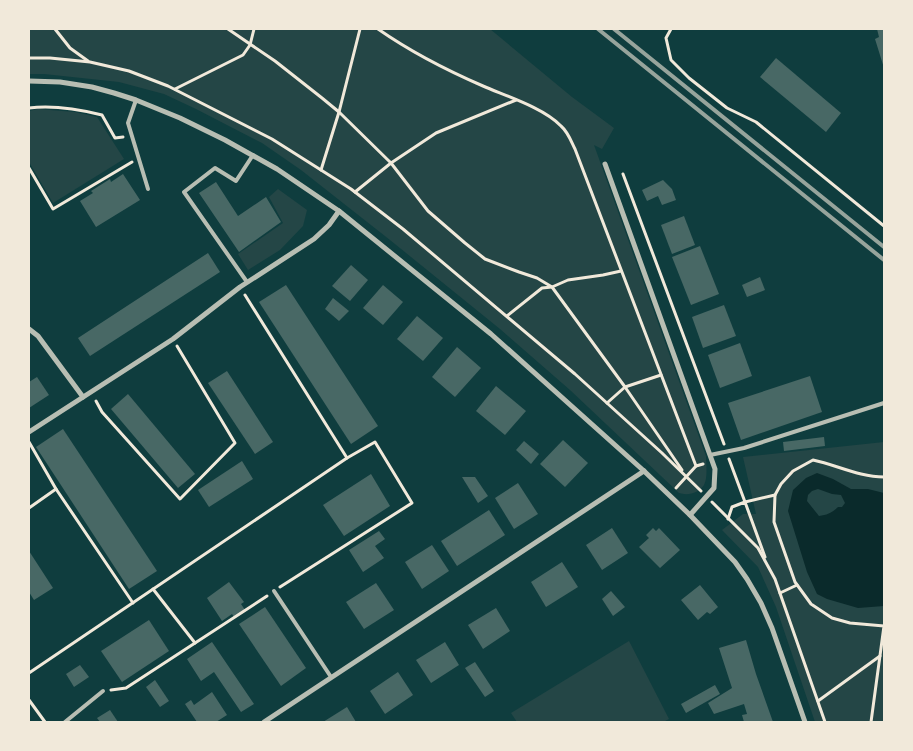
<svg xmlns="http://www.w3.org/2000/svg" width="913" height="751" font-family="'PT Sans Narrow',sans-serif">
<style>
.green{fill:#244646}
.water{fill:#0a2a2b;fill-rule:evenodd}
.building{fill:#486865}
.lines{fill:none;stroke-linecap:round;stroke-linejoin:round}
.path{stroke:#f1e9da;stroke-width:3}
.service{stroke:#b8beb3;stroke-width:4}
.minor{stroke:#b8beb3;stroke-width:5}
.rail{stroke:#97a49c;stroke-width:4}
</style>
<rect width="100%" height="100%" fill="#0f3d3e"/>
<g class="green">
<path d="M29,29H490L572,97L614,128L602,149L594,145L706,456C706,464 708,477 704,485C699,493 688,496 679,493L570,390L500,329L390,240L301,170L262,143L196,109L164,94L119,82L44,74H29Z"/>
<path d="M38,109L75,112L97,117L124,159L53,203L29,162V111Z"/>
<path d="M278,189L307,210L303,226L280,250L248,270L238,254L283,223L269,197Z"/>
<path d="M884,442V722H815L776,607L758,567L722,530L743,514H756L743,457Z"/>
<path d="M629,641L669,719L663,722H517L511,713Z"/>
</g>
<path class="water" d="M817,473L833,479L851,489H868L884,493V606L858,608L827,599L817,594L807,572L788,511L793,490L806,478ZM818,489L832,494L841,495L845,503L842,507H838C832,513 827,515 819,516L807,501L808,495L812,491Z"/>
<g class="building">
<path d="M877,29H884V68L875,39L879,37Z"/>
<path d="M776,58L841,113L826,132L760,77Z"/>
<path d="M123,174L140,200L96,227L80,201L93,193L91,191L110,179L111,182Z"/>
<path d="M663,180L672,189L676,200L662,205L658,196L647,201L642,190Z"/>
<path d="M216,182L238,216L266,197L281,222L239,252L199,193Z"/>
<path d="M684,216L695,245L672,254L661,225Z"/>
<path d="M700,246L719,294L691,305L672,257Z"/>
<path d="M208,253L220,272L90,356L78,338Z"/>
<path d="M351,265L368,280L350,301L332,286Z"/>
<path d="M760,277L765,290L747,297L742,285Z"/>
<path d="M286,285L378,426L351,444L259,302Z"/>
<path d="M383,285L403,302L383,325L363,308Z"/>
<path d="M333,298L349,311L339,321L325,309Z"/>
<path d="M724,305L736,336L703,348L692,317Z"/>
<path d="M417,316L443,338L423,361L397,339Z"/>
<path d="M740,343L752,376L720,388L708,355Z"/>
<path d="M457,347L481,368L455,397L432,377Z"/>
<path d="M227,371L273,442L255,454L208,383Z"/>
<path d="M810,376L822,412L741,440L728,403Z"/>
<path d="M37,377L49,395L29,408V382Z"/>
<path d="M496,386L526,411L505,435L476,411Z"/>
<path d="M128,394L195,474L178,488L111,409Z"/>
<path d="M63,429L157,571L129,589L36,447Z"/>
<path d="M824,437L825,446L784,451L783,442Z"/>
<path d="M563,440L588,463L565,487L540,464Z"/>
<path d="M524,441L539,454L531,464L516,450Z"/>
<path d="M242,461L253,479L209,507L198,490Z"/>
<path d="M371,474L390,506L344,536L323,505Z"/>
<path d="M462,477H475L488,496L478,503Z"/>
<path d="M518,483L538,514L514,529L495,498Z"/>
<path d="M489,510L505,535L457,566L441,541Z"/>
<path d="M612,528L628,553L602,570L586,545Z"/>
<path d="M653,528L656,531L659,528L680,550L660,568L639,547L649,538L646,535Z"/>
<path d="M379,531L385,539L375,546L384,558L363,572L349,550Z"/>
<path d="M432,545L449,571L422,589L405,562Z"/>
<path d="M29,551L53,588L34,600L29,592Z"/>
<path d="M562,562L578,587L546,607L531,582Z"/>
<path d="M229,582L244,602L241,604L245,610L234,617L232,614L222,621L207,598Z"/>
<path d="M376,583L394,610L364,629L346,602Z"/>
<path d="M700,585L718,607L710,614L707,612L698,620L681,600Z"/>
<path d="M611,591L625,607L613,616L602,599Z"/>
<path d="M265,607L306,668L281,686L239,624Z"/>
<path d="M496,608L510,631L483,649L468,625Z"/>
<path d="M149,620L169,651L122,682L101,651Z"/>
<path d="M746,640L756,674L773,722H744L742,715L747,714L744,704L714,714L708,703L732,688L719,648Z"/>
<path d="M212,642L254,704L241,712L214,672L201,681L187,659Z"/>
<path d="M445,642L459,665L431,683L416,660Z"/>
<path d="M475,662L494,691L485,697L465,668Z"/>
<path d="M80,665L89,677L74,687L66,674Z"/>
<path d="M398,672L413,695L385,714L370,691Z"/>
<path d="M155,680L169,701L160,707L146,687Z"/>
<path d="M715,685L720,694L686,713L681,704Z"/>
<path d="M212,692L227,715L216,722H197L185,704L191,700L194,705Z"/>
<path d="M347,707L356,722H323Z"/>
<path d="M110,710L118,722H100L97,718Z"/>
</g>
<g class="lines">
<g class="path">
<path d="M55,29L70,48L88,61"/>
<path d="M228,29L275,61L322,98L339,112L391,163L428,211L465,243L485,259L519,272L537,278L552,287L625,387L682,470"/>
<path d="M378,29C411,52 446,70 483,86C506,96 544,108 561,126C568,132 571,141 575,149L696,466L703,464"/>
<path d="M671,29L666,38L671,60L689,78L727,108L756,122L884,226"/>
<path d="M29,58H50L90,62L129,71L168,86L272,139L351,189L403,229L575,374L662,453L701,491"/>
<path d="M175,89L243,55L250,45L254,29"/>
<path d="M29,108C53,105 78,109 102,115L115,138L123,137"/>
<path d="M29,168L53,209L132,162"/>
<path d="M321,170L339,112L360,29"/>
<path d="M623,174L724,444"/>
<path d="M355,192L391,163L436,133L516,100"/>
<path d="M507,316L542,288L552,287L568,280L603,275L621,271"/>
<path d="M96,401L102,412L180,499L235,443L177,346"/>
<path d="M607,403L625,387L661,375"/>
<path d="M29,442L56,489L29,508"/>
<path d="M729,459L745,502L775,495"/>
<path d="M676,488L696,466"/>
<path d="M56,489L133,603"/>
<path d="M712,502L758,548L775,579L825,722"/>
<path d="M728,519L732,507L745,502L765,557"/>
<path d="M280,587L412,503L375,442L347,458"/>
<path d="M153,589L195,643"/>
<path d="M780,593L797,585"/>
<path d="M29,673L347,458L245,295"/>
<path d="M111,690L126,688L267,596"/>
<path d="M29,700L45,722"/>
<path d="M818,701L880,656"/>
<path d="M871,722L884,626L850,623L832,618L811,604L795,582L774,522L775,495L781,484L793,471L813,460C837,465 859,477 884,477"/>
</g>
<g class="service">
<path d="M136,100L128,123L148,189"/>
<path d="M247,282L184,192L215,168L236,181L253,155"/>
<path d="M710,455L744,448L884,403"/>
<path d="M274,591L331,677"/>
<path d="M65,722L103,691"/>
</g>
<g class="minor">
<path d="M29,81L60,82L92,87L114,93L136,100L180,118L225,140L277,169L339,211L491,334L644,471L690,515L735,562L747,579L761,603L772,628L805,722"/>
<path d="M605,164L715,469L714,488L690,515"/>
<path d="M29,329L38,336L83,397"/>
<path d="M29,432L173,339L240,287L314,239L329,225L339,211"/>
<path d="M264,722L644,471"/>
</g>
<g class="rail">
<path d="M598,29L884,260"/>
<path d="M614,29L884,247"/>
</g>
</g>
<rect width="913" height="751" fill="none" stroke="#f1e9da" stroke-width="60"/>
</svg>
